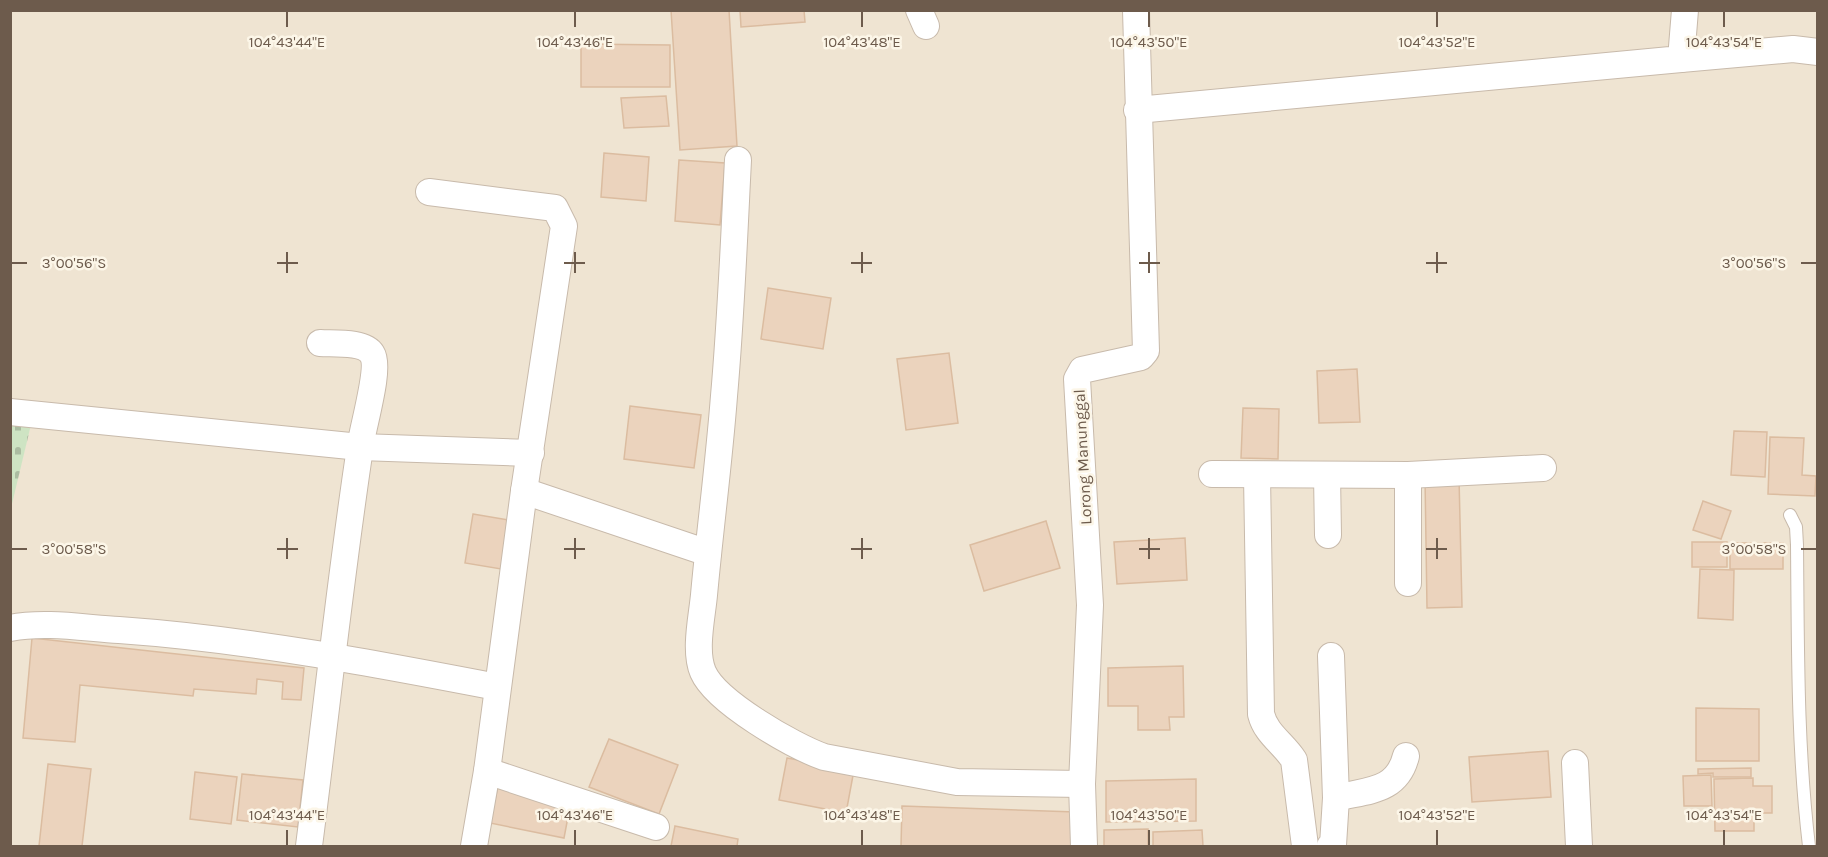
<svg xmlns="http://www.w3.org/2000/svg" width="1828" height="857" font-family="Karla,sans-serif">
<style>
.residential{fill:#efe4d2}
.cemetery{fill:url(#cemetery-stones)}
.building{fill:#ebd3bd;stroke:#dbbca0;stroke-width:1.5}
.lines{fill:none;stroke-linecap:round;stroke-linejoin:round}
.lane-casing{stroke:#c8baab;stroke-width:14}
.street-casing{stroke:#c8baab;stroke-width:28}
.lane{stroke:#fff;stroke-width:12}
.street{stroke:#fff;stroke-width:26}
.ticks{fill:none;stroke:#6d5b4c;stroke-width:2}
.labels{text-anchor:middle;stroke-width:5;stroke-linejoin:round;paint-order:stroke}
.street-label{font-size:16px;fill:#6d5b4c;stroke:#fcf6e8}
.ticks-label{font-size:15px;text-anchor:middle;fill:#6d5b4c;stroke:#fcf6e8;stroke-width:5;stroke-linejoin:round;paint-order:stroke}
</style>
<defs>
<pattern id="cemetery-stones" width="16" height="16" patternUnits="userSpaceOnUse" patternTransform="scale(1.5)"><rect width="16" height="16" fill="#cee4c3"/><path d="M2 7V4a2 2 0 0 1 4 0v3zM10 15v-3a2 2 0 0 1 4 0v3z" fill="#abbca1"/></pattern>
</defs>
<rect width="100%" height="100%" fill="#f9f2e2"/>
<path class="residential" d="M11,11H1817V846H11L10,508L36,404L11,406Z"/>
<path class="cemetery" d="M36,404L11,508V406Z"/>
<g class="building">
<path d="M671,10H729L737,146L680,150Z"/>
<path d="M740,10H804L805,22L741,27Z"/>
<path d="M581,44L670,45V87H581Z"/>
<path d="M666,96L669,126L624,128L621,98Z"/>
<path d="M604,153L649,157L646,201L601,197Z"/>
<path d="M679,160L725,163L720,225L675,221Z"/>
<path d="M768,288L831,298L823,349L761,339Z"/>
<path d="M949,353L958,423L906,430L897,359Z"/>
<path d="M1357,369L1360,422L1319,423L1317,371Z"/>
<path d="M630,406L701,415L694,468L624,459Z"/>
<path d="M1243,408L1279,409L1278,459L1241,458Z"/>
<path d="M1734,431L1767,432L1765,477L1731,475Z"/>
<path d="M1770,437L1804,438L1802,475L1816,476L1815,496L1768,494Z"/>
<path d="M1459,477L1462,607L1427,608L1425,478Z"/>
<path d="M1703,501L1731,511L1721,539L1693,530Z"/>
<path d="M473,514L515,521L507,570L465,563Z"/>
<path d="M1046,521L1060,568L984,591L970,545Z"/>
<path d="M1185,538L1187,580L1117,584L1114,542Z"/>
<rect x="1692" y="542" width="35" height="25"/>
<rect x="1730" y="543" width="53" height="26"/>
<path d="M1700,569L1734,570L1733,620L1698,618Z"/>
<path d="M32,638L304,668L301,700L282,699L283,682L257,679L256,694L194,689L193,696L80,685L75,742L23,738Z"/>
<path d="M1183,666L1184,717H1169L1170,730H1138V706H1108V668Z"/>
<path d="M1696,708L1759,709V761H1696Z"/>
<path d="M609,739L678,765L659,814L589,787Z"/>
<path d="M1548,751L1551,797L1472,802L1469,757Z"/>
<path d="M787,758L854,770L846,813L779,800Z"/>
<path d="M48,764L91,769L82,846H39Z"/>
<path d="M1751,768V777H1713V773L1698,774V769Z"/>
<path d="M195,772L237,777L231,824L190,819Z"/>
<path d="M242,774L303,780L298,827L237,820Z"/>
<path d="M1711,775L1712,806H1684L1683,776Z"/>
<path d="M1753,778V786H1772V813H1754V831H1715L1714,779Z"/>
<path d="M1196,779V821L1106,822V781Z"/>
<path d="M498,786L571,801L564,838L490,823Z"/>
<path d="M902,806L1076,812L1074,846H901Z"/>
<path d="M675,826L738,839L737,846H671Z"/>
<path d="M1148,829V846H1104V830Z"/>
<path d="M1202,830L1203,846H1153V832Z"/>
</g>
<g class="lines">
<g class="lane-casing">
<path id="lane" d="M1790,515L1796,527L1797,545C1798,645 1797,746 1809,846"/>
</g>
<g class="street-casing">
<g id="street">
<path d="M919,10L926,26"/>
<path d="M1681,59L1793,49L1818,52"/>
<path d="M1137,110L1681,59L1685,10"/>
<path d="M738,160C734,239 731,318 724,396C719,462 710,529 704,595C702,617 694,651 703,672C716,702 793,746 824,757L957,782L1082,784"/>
<path d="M429,192L555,208L564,226L524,491L487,771L474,846"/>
<path d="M10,412L360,447L531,453"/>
<path d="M1212,474L1408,475L1543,468"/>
<path d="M1327,475L1328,535"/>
<path d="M1408,475V583"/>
<path d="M1257,476L1261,714C1266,734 1283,743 1294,760L1305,846"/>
<path d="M524,491L708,553"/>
<path d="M10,628C45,621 84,628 119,630C247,639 372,663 497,687"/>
<path d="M1331,656L1336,798"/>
<path d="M1575,763L1579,846"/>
<path d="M487,771L656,827"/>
<path d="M309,846C326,714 340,580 360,448C362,429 381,368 372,354C364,341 333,344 320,343"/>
<path d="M1084,846L1082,784L1090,605L1077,379L1082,370L1141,357L1146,351L1136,10"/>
<path d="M1330,846L1333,845L1336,798C1368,790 1397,792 1406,756"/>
</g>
</g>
<use href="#lane" class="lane"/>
<use href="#street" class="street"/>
</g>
<path class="ticks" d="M287,12V27M575,12V27M862,12V27M1149,12V27M1437,12V27M1724,12V27M287,252V273M575,252V273M862,252V273M1149,252V273M1437,252V273M12,263H27M277,263H298M564,263H585M851,263H872M1139,263H1160M1426,263H1447M1801,263H1816M287,538V559M575,538V559M862,538V559M1149,538V559M1437,538V559M12,549H27M277,549H298M564,549H585M851,549H872M1139,549H1160M1426,549H1447M1801,549H1816M287,830V845M575,830V845M862,830V845M1149,830V845M1437,830V845M1724,830V845"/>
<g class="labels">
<g class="street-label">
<text transform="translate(1082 457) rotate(-93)" y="6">Lorong Manunggal</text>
</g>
</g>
<g class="ticks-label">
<text x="287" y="47">104°43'44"E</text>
<text x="575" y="47">104°43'46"E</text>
<text x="862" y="47">104°43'48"E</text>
<text x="1149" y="47">104°43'50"E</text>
<text x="1437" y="47">104°43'52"E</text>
<text x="1724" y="47">104°43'54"E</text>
<text x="74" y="268">3°00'56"S</text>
<text x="1754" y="268">3°00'56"S</text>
<text x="74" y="554">3°00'58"S</text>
<text x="1754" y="554">3°00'58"S</text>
<text x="287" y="820">104°43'44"E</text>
<text x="575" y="820">104°43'46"E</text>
<text x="862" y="820">104°43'48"E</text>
<text x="1149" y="820">104°43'50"E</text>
<text x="1437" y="820">104°43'52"E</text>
<text x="1724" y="820">104°43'54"E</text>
</g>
<rect width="1828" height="857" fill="none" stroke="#6d5b4c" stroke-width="24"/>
</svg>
